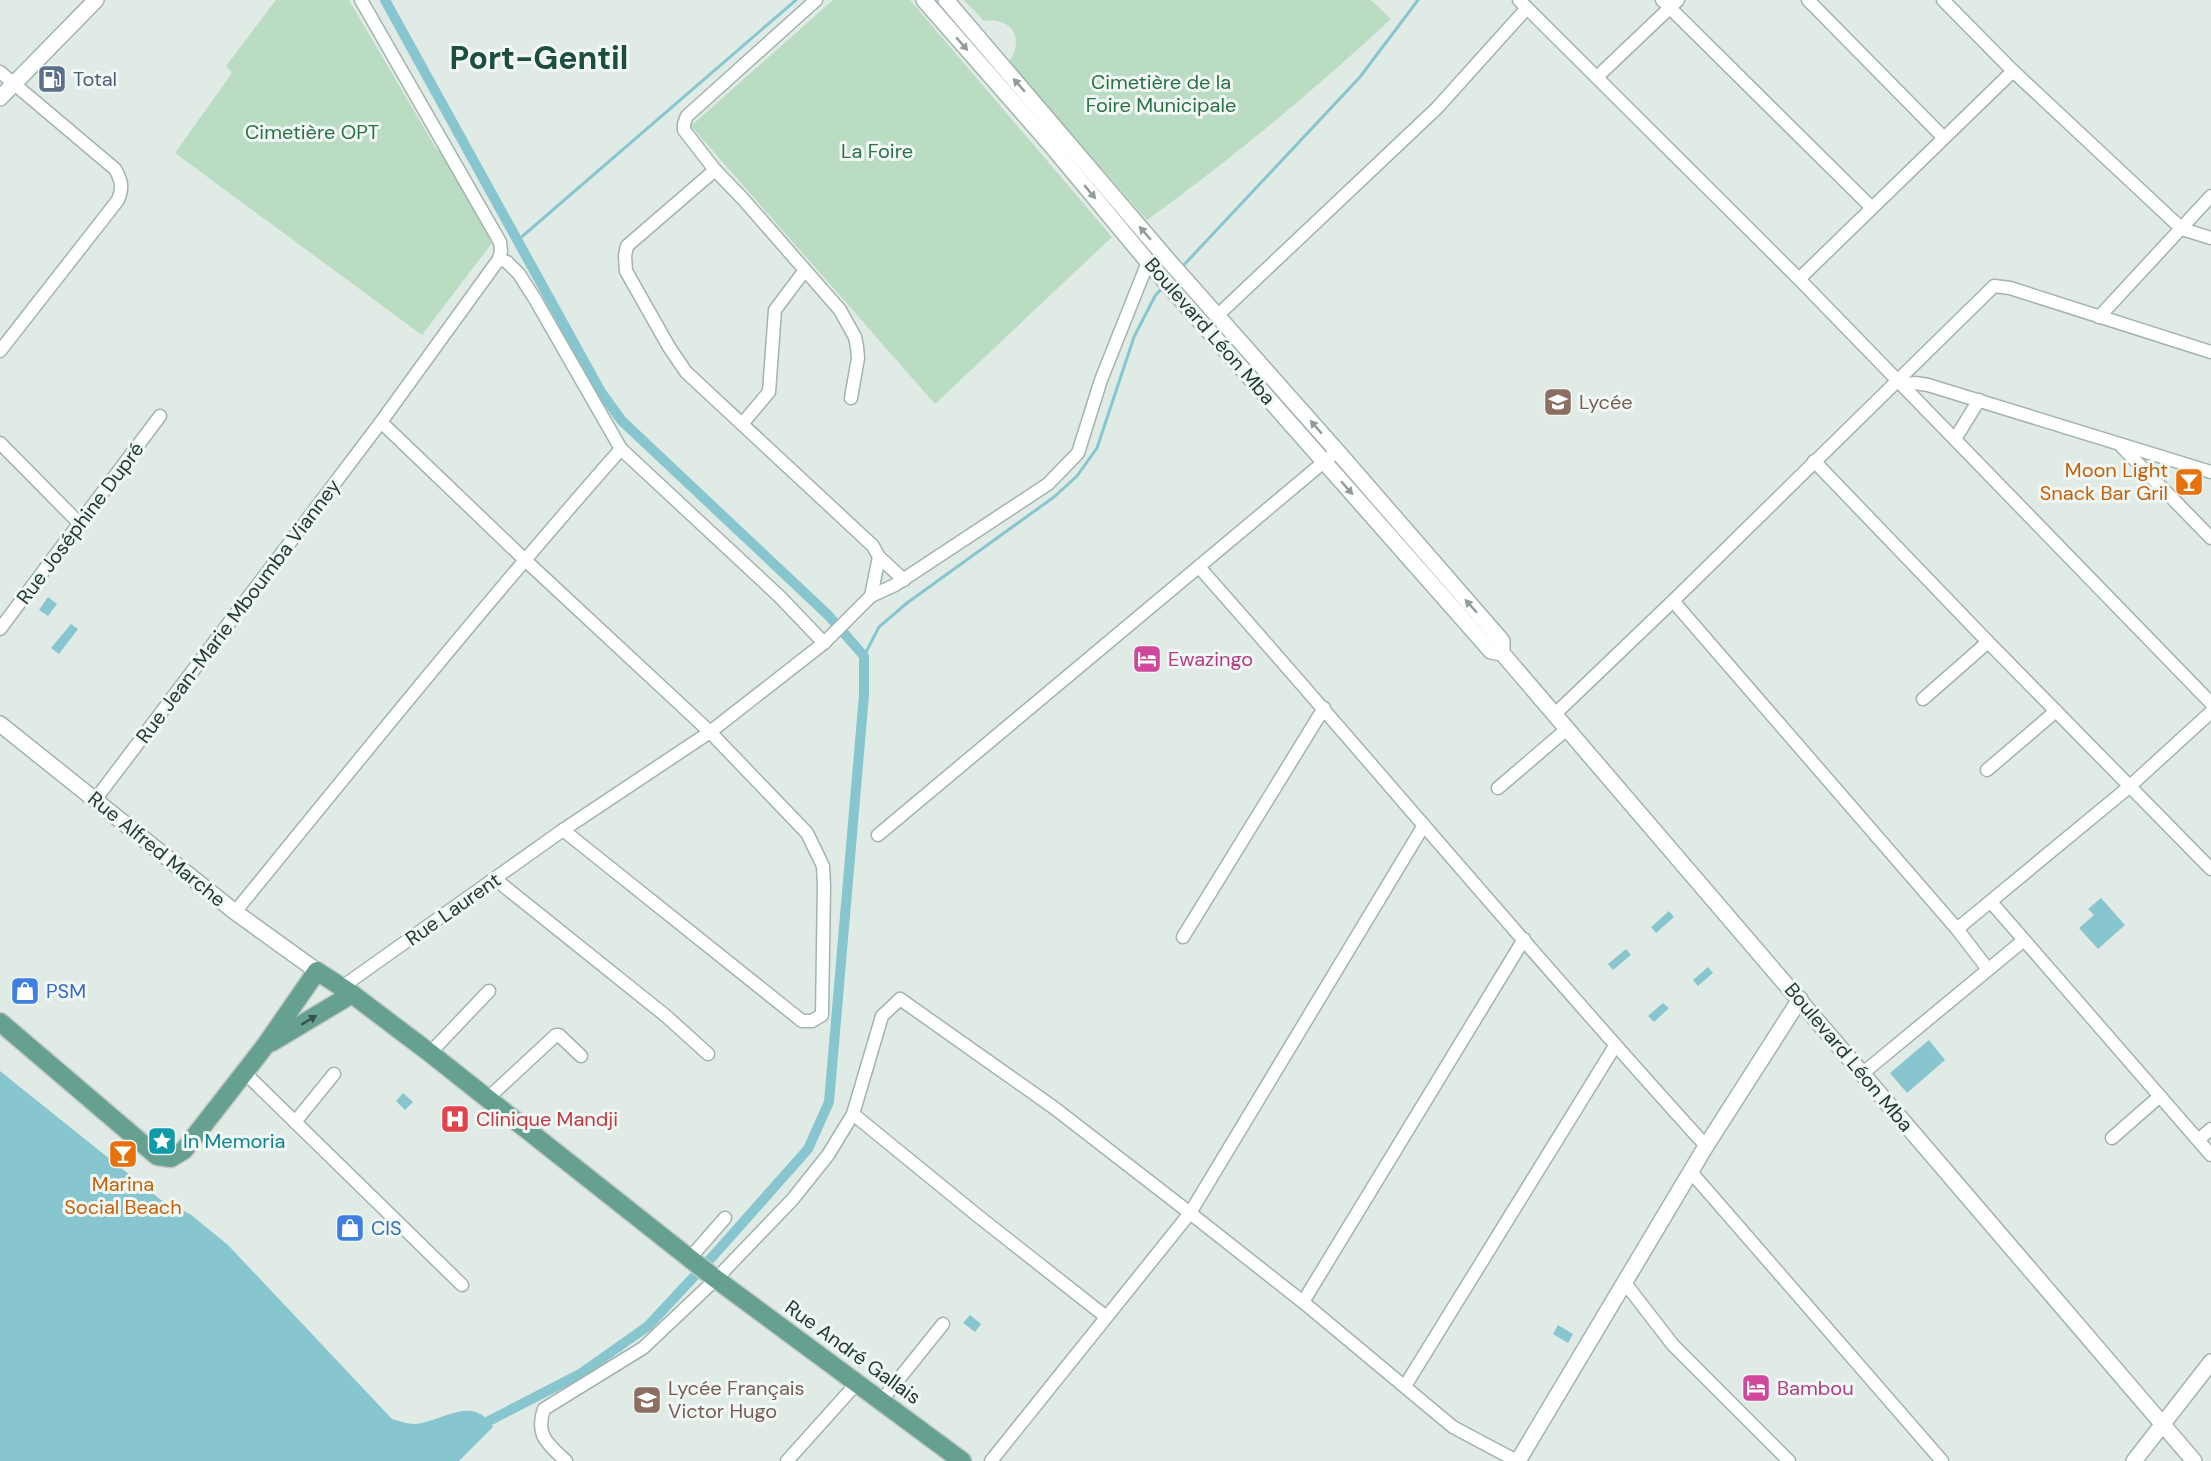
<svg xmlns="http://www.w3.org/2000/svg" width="2211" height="1461" font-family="'DM Sans',sans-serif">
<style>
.green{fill:#b9dcc2}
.water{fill:#88c6cf}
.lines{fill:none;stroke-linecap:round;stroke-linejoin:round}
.stream{stroke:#88c6cf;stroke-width:3}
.canal{stroke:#88c6cf;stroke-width:10}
.minor-casing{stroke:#a3b3ad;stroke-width:15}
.tertiary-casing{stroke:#a3b3ad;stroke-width:18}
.primary-casing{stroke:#c1c8c6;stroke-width:21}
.minor{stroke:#fff;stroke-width:12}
.tertiary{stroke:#fff;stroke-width:15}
.primary{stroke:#65a090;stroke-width:18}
.oneway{fill:#909d99}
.oneway2{fill:#32544a}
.labels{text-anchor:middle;stroke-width:6;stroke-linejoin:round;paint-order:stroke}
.service-label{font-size:20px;fill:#4e5e75;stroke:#f0f7f4;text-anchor:start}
.park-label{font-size:20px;fill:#2c7145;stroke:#f0f7f4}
.street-label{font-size:20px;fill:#213b33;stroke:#f0f7f4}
.education-label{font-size:20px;fill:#785e54;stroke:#f0f7f4;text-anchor:start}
.food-label{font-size:20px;fill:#c56008;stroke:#f0f7f4;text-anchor:end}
.hotel-label{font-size:20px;fill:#b23c85;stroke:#f0f7f4;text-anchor:start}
.shop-label{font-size:20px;fill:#366cbe;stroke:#f0f7f4;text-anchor:start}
.health-label{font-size:20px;fill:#be3a42;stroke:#f0f7f4;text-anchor:start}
.culture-label{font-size:20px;fill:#0d838f;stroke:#f0f7f4;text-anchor:start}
.town-label{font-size:32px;font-weight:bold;fill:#1d4c40;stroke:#f0f7f4}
</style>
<rect width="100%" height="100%" fill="#e0ebe6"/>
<g class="green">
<path d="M276,0H349L437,150L441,148L492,243L422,335L175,153L232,73L226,66Z"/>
<path d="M833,0H910L1112,237L935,404L691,126Z"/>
<path d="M964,0H1371L1391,19C1314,90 1232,159 1147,220L1009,62C1025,38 1012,17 984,21Z"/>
</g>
<g class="water">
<path d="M48,597L57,604L48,616L39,610Z"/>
<path d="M71,624L78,629L59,654L51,648Z"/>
<path d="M2101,898L2125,925L2098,949L2079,928L2094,915L2088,909Z"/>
<path d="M1669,911L1674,917L1656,933L1651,927Z"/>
<path d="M1626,949L1631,955L1613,970L1608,964Z"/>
<path d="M1708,967L1713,973L1698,986L1693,980Z"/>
<path d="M1663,1003L1669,1008L1654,1022L1648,1016Z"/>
<path d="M1929,1040L1945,1060L1907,1093L1890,1073Z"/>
<path d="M0,1071L161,1200L190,1214L228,1245L392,1419C399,1421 408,1424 415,1424C440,1423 473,1393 493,1427L459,1461H0Z"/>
<path d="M403,1093L413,1102L405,1110L396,1101Z"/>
<path d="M970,1315L981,1324L975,1332L963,1323Z"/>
<path d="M1558,1325L1573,1334L1568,1343L1553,1334Z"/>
</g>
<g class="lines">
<g class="stream">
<path d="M518,240L796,0"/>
<path d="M1181,268L1360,77L1418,0"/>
<path d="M864,656L879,627L907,603L1054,497L1077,476L1097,448L1134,337L1155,296L1164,286"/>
</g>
<path class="canal" d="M385,0L601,392L622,421L828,615L864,656V695L829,1102L808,1149L714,1255L648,1326L580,1374L489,1421"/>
<g class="minor-casing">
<g id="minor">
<path d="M816,0L687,116L684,124V130L715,170L743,199L840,310L855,337L857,347L858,358L851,398"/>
<path d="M1519,0L1799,279L2211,703"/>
<path d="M1662,0L1872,208"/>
<path d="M1808,0L1944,138"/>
<path d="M1943,0L2013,71L2182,229L2211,238"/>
<path d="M0,72L115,169C122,181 123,188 118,200L0,351"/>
<path d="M1597,77L1678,0"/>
<path d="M499,259L507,262L519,274L535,299L621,449L779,596L824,643"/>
<path d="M1799,279L2013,71"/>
<path d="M1218,315L1437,108L1527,8"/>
<path d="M2099,317L2211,196"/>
<path d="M1903,385L1915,383L1928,385L2211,472"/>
<path d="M381,422L524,559L710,732L807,833L823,866L824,885L822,1015L812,1021H802L563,830"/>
<path d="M742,424L769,392L775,310L805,270"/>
<path d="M1955,439L1979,400"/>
<path d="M0,443L79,523"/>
<path d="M2122,447L2211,538"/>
<path d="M1814,461L1988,642L2211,869"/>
<path d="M879,557L904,580"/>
<path d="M1199,567C1369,759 1533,956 1706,1146"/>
<path d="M871,596L895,585L1048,484L1078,453L1101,380L1148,262"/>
<path d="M1673,601L1957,929L1987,968"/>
<path d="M0,629L160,416"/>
<path d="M1923,699L1988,642"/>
<path d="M1555,714L1673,601L1994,286L2010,288L2211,352"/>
<path d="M1987,770L2056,711"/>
<path d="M1498,788L1567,729"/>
<path d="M95,800L381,422L499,259L501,251L500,242L361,0"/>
<path d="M878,835L1337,451"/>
<path d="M495,879L666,1016L708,1054"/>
<path d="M1991,902L2211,1155"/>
<path d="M235,912C362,756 488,600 621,449"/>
<path d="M1957,929L2129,787L2211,712"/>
<path d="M1183,937L1324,708"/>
<path d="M342,987L563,830L710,732L824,643L871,596L879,557L873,546L686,372L669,347L626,271L625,256L627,246L715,170"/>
<path d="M430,1053L489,991"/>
<path d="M244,1072L462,1285"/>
<path d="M1863,1073L2024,940"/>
<path d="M487,1099L556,1035H559L581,1056"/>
<path d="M853,1114L978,1216L1105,1316"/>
<path d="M295,1122L334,1074"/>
<path d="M2112,1138L2160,1096"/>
<path d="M2198,1140L2211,1129"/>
<path d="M1691,1172L1942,1461"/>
<path d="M690,1258L725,1218"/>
<path d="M1625,1283L1673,1345L1789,1461"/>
<path d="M1303,1302L1524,939"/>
<path d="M1405,1386L1615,1046"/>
<path d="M882,1400L943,1324"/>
<path d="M566,1461C548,1444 535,1436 544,1409L643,1348L716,1279L792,1200L828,1155L853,1114L882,1016L900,999L1053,1107L1190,1213L1303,1302L1453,1427L1517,1461"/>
<path d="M787,1461L857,1383"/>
<path d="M991,1461L1190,1213L1424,825"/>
</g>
</g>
<g class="tertiary-casing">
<g id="tertiary">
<path d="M924,0L1050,144L1148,262L1491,651L1502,653"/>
<path d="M946,0L1168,260L1337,451L1502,641V653L2194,1461"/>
<path d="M0,98L96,0"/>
<path d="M0,724L235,912L317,971"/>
<path d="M1518,1461L1706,1146L1800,999"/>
<path d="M2134,1461L2211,1362"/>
</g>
</g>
<g class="primary-casing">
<g id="primary">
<path d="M0,1022L157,1156L171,1158L184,1150L265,1046L317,971L352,994L430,1053L712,1276L962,1461"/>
<path d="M272,1042L352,994"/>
</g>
</g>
<use href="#minor" class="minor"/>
<use href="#tertiary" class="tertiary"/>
<use href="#primary" class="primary"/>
</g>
<defs><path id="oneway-solid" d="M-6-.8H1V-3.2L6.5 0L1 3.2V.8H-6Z" transform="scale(1.5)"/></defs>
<g class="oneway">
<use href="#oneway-solid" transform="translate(962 44) rotate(49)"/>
<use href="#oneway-solid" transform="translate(1019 85) rotate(-131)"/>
<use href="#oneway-solid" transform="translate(1090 192) rotate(50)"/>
<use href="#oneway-solid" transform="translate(1145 233) rotate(-131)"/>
<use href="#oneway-solid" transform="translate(1316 427) rotate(-131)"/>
<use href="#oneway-solid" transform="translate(1347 488) rotate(49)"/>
<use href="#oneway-solid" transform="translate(1471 606) rotate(-132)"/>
</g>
<use class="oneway2" href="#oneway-solid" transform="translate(309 1020) rotate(-31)"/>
<defs>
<g id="fuel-square" transform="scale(1.5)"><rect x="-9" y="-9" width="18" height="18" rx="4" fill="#5c6f8a" stroke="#f0f7f4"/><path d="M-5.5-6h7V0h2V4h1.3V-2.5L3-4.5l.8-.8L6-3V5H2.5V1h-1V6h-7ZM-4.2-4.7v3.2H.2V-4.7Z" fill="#fff"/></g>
<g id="school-square" transform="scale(1.5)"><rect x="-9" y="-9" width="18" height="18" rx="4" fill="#8d6e63" stroke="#f0f7f4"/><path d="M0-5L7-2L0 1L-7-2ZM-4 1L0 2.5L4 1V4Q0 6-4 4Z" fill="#fff"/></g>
<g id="bar-square" transform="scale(1.5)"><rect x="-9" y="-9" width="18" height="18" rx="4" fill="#e8710a" stroke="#f0f7f4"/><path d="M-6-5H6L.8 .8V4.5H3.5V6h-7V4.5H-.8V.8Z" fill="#fff"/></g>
<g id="hotel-square" transform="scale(1.5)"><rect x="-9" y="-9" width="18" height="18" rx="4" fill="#d1479c" stroke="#f0f7f4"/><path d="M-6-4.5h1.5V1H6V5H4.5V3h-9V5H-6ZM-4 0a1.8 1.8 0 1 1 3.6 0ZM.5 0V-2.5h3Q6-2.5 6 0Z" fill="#fff"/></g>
<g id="shop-square" transform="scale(1.5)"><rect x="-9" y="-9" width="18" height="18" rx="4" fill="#3f7fe0" stroke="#f0f7f4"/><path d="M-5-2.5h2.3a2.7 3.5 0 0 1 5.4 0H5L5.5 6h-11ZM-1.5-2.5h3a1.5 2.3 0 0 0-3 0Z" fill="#fff"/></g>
<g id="hospital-square" transform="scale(1.5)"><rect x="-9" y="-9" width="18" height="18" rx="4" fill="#e0444e" stroke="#f0f7f4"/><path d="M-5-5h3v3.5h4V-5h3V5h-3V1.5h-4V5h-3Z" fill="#fff"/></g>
<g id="sight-square" transform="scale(1.5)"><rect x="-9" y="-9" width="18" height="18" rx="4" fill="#0f9aa8" stroke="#f0f7f4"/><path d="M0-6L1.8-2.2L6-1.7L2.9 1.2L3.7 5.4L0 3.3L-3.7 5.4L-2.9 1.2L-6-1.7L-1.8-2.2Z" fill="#fff"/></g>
</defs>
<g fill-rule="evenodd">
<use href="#fuel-square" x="52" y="79"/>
<use href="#school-square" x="1558" y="402"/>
<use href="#bar-square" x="2189" y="482"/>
<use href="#hotel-square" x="1147" y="659"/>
<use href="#shop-square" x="25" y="991"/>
<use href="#hospital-square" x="455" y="1119"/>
<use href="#sight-square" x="162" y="1141"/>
<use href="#bar-square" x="123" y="1154"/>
<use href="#shop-square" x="350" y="1228"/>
<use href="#hotel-square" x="1756" y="1388"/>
<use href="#school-square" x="647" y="1400"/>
</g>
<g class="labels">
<g class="service-label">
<text x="73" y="86">Total</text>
</g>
<g class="park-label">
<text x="1161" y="89">Cimetière de la<tspan x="1161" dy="23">Foire Municipale</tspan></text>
<text x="312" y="139">Cimetière OPT</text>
<text x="877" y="158">La Foire</text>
</g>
<g class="street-label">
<text transform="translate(1210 331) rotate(49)" y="7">Boulevard Léon Mba</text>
<text transform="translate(80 523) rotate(-53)" y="7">Rue Joséphine Dupré</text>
<text transform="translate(238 611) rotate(-53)" y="7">Rue Jean-Marie Mboumba Vianney</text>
<text transform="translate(157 849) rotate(39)" y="7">Rue Alfred Marche</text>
<text transform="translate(453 909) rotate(-35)" y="7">Rue Laurent</text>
<text transform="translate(1849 1057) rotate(50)" y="7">Boulevard Léon Mba</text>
<text transform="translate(853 1352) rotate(36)" y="7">Rue André Gallais</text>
</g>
<g class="education-label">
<text x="1579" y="409">Lycée</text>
<text x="668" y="1395">Lycée Français<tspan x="668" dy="23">Victor Hugo</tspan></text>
</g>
<g class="food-label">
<text x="2168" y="477">Moon Light<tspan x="2168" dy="23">Snack Bar Gril</tspan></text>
<text x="123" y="1191" text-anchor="middle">Marina<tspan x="123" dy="23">Social Beach</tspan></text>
</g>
<g class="hotel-label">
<text x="1168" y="666">Ewazingo</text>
<text x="1777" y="1395">Bambou</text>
</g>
<g class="shop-label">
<text x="46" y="998">PSM</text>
<text x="371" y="1235">CIS</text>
</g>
<g class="health-label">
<text x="476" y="1126">Clinique Mandji</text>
</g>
<g class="culture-label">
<text x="183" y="1148">In Memoria</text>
</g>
<g class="town-label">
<text x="539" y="69">Port-Gentil</text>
</g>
</g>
</svg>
